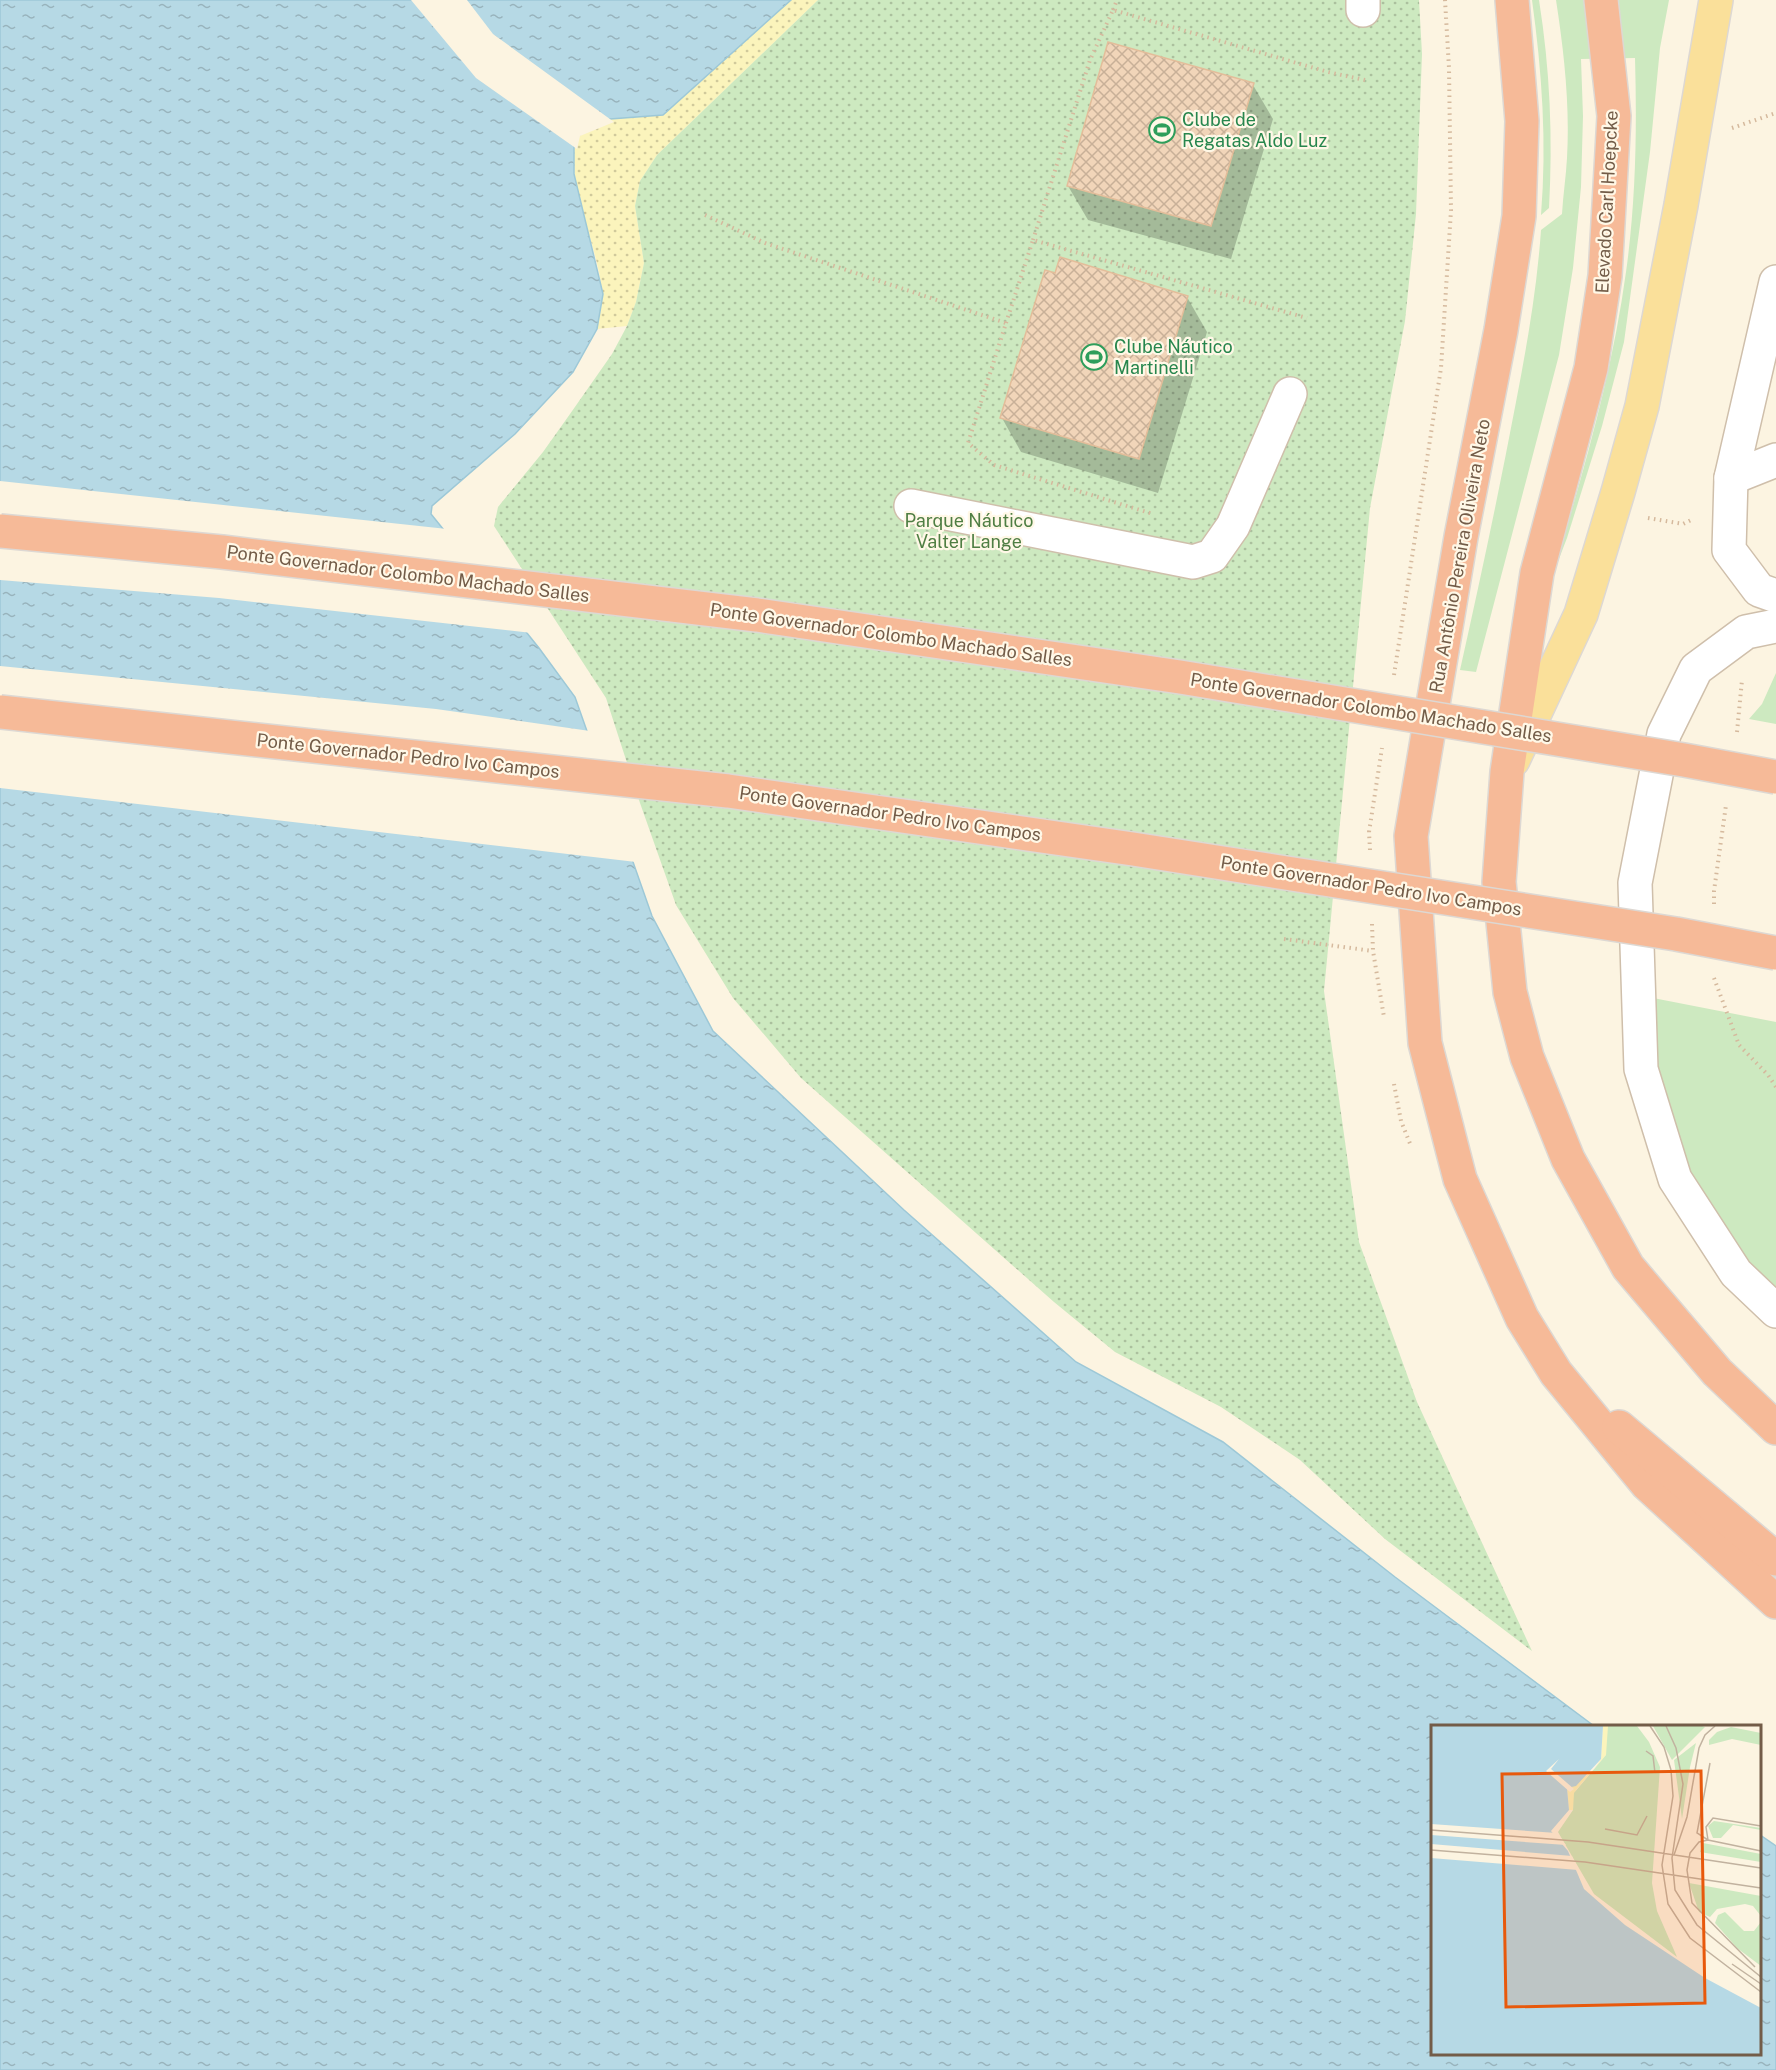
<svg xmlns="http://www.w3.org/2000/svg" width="1776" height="2070" font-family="'Public Sans',sans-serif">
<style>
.grass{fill:#cde9c0}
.sand{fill:url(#sand-dots)}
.park{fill:url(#park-dots)}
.water{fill:url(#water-ripples);stroke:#9dc8d7;stroke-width:1.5}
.pier{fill:#fcf4e1}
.shadow{fill:#0003}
.building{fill:url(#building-cross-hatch);stroke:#e3bd9a;stroke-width:1.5}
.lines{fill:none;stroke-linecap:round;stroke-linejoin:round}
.minor-casing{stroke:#cfbfab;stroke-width:36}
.major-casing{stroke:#ddd8d3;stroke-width:36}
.highway-casing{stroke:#ddd8d3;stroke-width:36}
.path{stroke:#d5b99d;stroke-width:4;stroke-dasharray:1.5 4.5;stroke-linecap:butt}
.minor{stroke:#fff;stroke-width:33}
.major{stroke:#fae09a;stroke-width:33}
.highway{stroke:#f6ba98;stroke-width:33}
.highway-bridge-casing{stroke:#ddd8d3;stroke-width:36;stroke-linecap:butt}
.highway-bridge{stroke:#f6ba98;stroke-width:33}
.labels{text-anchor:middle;stroke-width:4.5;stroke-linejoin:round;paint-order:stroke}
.leisure-label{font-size:18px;fill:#27864d;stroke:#fff8e7;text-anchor:start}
.street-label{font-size:18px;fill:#735c48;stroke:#fff8e7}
.park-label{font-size:18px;fill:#4f7e43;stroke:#fff8e7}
.inset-road{fill:none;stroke:#c1b29f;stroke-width:1.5}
.view{fill:#e8590c;fill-opacity:0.15;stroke:#e8590c;stroke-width:3}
.inset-edge{fill:none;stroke:#735c48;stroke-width:3}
</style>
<defs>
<pattern id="sand-dots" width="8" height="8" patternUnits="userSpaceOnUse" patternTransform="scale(1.5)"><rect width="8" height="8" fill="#fbf4bc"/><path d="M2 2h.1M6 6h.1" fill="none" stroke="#d0c99b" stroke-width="1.8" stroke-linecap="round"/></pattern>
<pattern id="park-dots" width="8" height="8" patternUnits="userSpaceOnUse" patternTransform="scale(1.5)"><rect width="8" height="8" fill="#cde9c0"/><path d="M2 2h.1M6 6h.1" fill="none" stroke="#abc09e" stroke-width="1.8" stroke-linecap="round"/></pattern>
<pattern id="water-ripples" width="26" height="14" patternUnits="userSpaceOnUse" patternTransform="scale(1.5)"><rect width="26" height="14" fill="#b6d9e5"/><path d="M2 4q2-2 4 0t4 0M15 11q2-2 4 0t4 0" fill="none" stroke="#98b3bc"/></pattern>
<pattern id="building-cross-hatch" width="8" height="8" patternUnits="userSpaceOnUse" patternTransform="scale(1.5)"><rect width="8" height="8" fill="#f1d5b9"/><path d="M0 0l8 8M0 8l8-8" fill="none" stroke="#c8b098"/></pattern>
</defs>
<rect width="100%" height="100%" fill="#fcf4e1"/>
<g class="grass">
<path d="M1532,0H1539C1550,69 1553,138 1549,208L1541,215C1547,143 1542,72 1532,0Z"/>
<path d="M1556,0H1669L1660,48L1650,152L1624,342L1602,426L1567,538L1552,577C1582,477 1612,375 1626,272C1636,201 1637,129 1635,58L1581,59L1583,116L1581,187L1573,268L1559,355L1476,672L1460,670C1480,581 1499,492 1516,402C1527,345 1537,288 1541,230L1562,214C1563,195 1566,177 1567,158C1570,105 1564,52 1556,0Z"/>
<path d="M1776,673V724L1749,719L1762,704Z"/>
<path d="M1648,997L1776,1022V1296L1733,1258L1675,1143L1653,1075Z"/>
</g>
<path class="sand" d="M791,0H818L657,155L640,181L635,206L644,263L636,302L627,326L597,329C599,318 603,304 602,293C598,240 563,187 577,133L610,119L663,115Z"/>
<path class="park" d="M818,0H1419L1422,54L1416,214L1405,321L1370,508L1324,991L1359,1242L1417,1402L1532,1651L1385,1539L1300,1460L1221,1407L1115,1352L1054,1302L801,1078L733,998L676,905L640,803L606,698L494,526L498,507L543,452L570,414L612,354L627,326L636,302L644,263L635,206L640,181L657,155Z"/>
<path class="water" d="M0,0H791L663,115L610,119L577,134L574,147V174L603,294L597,329L573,372L515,434L432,506L431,514L539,648L575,697L652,916L713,1031L904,1210L1076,1362L1223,1442L1395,1577L1594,1726H1432V2054H1760V1835L1776,1846V2070H0Z"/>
<g class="pier">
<path d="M411,0H467L493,34L614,122L580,136L577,149L476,78Z"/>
<path d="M0,481L447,529L532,633L219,598L0,580Z"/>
<path d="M0,666L436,709L590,731L636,862L0,788Z"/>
</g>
<g class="shadow">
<path d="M1253,85L1273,119L1231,259L1088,220L1068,186Z"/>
<path d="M1187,297L1207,332L1158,493L1021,452L1002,418Z"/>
</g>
<g class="building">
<path d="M1108,42L1254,83L1211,226L1067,186Z"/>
<path d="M1060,257L1188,296L1139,459L1000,418L1045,270L1055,273Z"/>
</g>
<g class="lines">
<g class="minor-casing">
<g id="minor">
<path d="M1363,0V10"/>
<path d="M1776,282L1731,478L1729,550L1759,590L1776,596"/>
<path d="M1731,478L1776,460"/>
<path d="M911,506L1193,562L1212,556L1233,526L1290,394"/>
<path d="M1776,626L1746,632L1696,669L1664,734L1635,883L1641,1069L1675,1179L1736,1273L1776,1311"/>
</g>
</g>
<g class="major-casing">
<path id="major" d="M1513,760L1581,614L1618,492L1642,406L1681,205L1716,0"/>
</g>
<g class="highway-casing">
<g id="highway">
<path d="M1512,0L1522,121L1519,216L1501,330L1461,537L1411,836L1425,1043L1460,1179L1522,1318L1556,1373L1647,1484L1776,1602"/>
<path d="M1601,0L1614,116L1605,276L1591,368L1537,573L1507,772L1499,882L1510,992L1527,1057L1568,1159L1628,1267L1717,1372L1776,1428"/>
<path d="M1619,1427L1776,1559"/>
</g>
</g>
<g class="path">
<path d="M1113,10L1117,0"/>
<path d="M1732,128L1776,113"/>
<path d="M705,215L765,243L1006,323L968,443L994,465L1153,514"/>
<path d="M1033,240L1090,60L1113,10L1328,72L1365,80"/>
<path d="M1006,323L1033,240L1307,318"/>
<path d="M1648,518L1683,524L1693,519"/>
<path d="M1394,675L1441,368L1451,210L1449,68L1445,0"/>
<path d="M1737,732L1742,680"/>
<path d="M1370,850L1369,832L1382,748"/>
<path d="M1714,904V891L1726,805"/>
<path d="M1372,924L1373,951L1384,1017"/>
<path d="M1284,939L1373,951"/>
<path d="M1714,978L1739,1045L1768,1075L1776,1087"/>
<path d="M1394,1084L1401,1121L1411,1146"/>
</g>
<use href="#minor" class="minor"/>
<use href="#major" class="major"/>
<use href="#highway" class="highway"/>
<g class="highway-bridge-casing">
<g id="highway-bridge">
<path d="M0,531L222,552L757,615L1180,677L1684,760L1776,777"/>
<path d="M0,712L728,791L1133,849L1676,934L1776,953"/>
</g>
</g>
<use href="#highway-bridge" class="highway-bridge"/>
</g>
<defs>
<g id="stadium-ring" transform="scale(1.35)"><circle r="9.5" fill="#fff8e7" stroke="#2e9e5b" stroke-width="1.5"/><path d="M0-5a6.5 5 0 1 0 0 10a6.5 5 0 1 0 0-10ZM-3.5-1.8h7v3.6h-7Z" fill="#2e9e5b"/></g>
</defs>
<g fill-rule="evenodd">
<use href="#stadium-ring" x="1162" y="130"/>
<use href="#stadium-ring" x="1094" y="357"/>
</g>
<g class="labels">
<g class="leisure-label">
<text x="1182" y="126">Clube de<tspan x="1182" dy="21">Regatas Aldo Luz</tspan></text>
<text x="1114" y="353">Clube Náutico<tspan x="1114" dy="21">Martinelli</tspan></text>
</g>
<g class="street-label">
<text transform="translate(1607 202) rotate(-87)" y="6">Elevado Carl Hoepcke</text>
<text transform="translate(1460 556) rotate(-80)" y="6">Rua Antônio Pereira Oliveira Neto</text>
<text transform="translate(408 574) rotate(7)" y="6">Ponte Governador Colombo Machado Salles</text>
<text transform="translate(891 635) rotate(8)" y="6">Ponte Governador Colombo Machado Salles</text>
<text transform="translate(1371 708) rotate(9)" y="6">Ponte Governador Colombo Machado Salles</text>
<text transform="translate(408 756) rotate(6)" y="6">Ponte Governador Pedro Ivo Campos</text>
<text transform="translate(890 814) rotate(8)" y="6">Ponte Governador Pedro Ivo Campos</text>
<text transform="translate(1371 886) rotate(9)" y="6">Ponte Governador Pedro Ivo Campos</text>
</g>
<g class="park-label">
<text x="969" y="527">Parque Náutico<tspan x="969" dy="21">Valter Lange</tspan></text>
</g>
</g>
<g transform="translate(1431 1725)">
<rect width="330" height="330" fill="#fcf4e1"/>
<path d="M222,1H271L274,2L241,35ZM300,2L330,8V20L301,14L278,20V15L286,7ZM265,18L259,42L251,94L243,35ZM283,96L330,103V105L302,100L290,113H282L277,101ZM272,118L330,129V137L269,127ZM258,158L330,171V191L322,181L314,179L286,184L279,192L268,187ZM294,187L313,206H323L330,197V241L306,223L284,198L287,190Z" fill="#cde9c0"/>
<path d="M172,1H177L179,15L175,30L145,65L142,85H138L136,63L161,47L170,34Z" fill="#fbf4bc"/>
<path d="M177,1H206L218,17L229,42L221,158L226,186L246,232L163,169L127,107L142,85L143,68L175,30Z" fill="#cde9c0"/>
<path d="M0,1H172L170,34L145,61L136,63L138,85L120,106L137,126L153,164L194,200L274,253L330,283V329H0Z" fill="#b6d9e5"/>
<path d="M128,34L120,44L143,64L139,67L115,46ZM0,99L126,108L135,120L0,110ZM0,119L141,131L147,145L0,133Z" fill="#fcf4e1"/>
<path class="inset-road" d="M219,1L233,22L240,45L242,71L231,140L237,179L259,213L330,267M235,1L245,23L252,59L241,133L244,165L266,200L330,252M215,26L222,31L224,48M279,38L266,108L277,115L330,126M174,104L206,110L216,91M0,105L157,117L330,143M277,115L268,117L259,128L256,145L261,178L324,242M277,115L275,102L282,93L330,101M0,125L154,137L330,163M243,130L256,92L268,23L274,10L284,1M301,239L330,259"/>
<path class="view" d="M270,46L274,278L75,282L71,49Z"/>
<rect width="330" height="330" class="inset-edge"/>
</g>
</svg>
